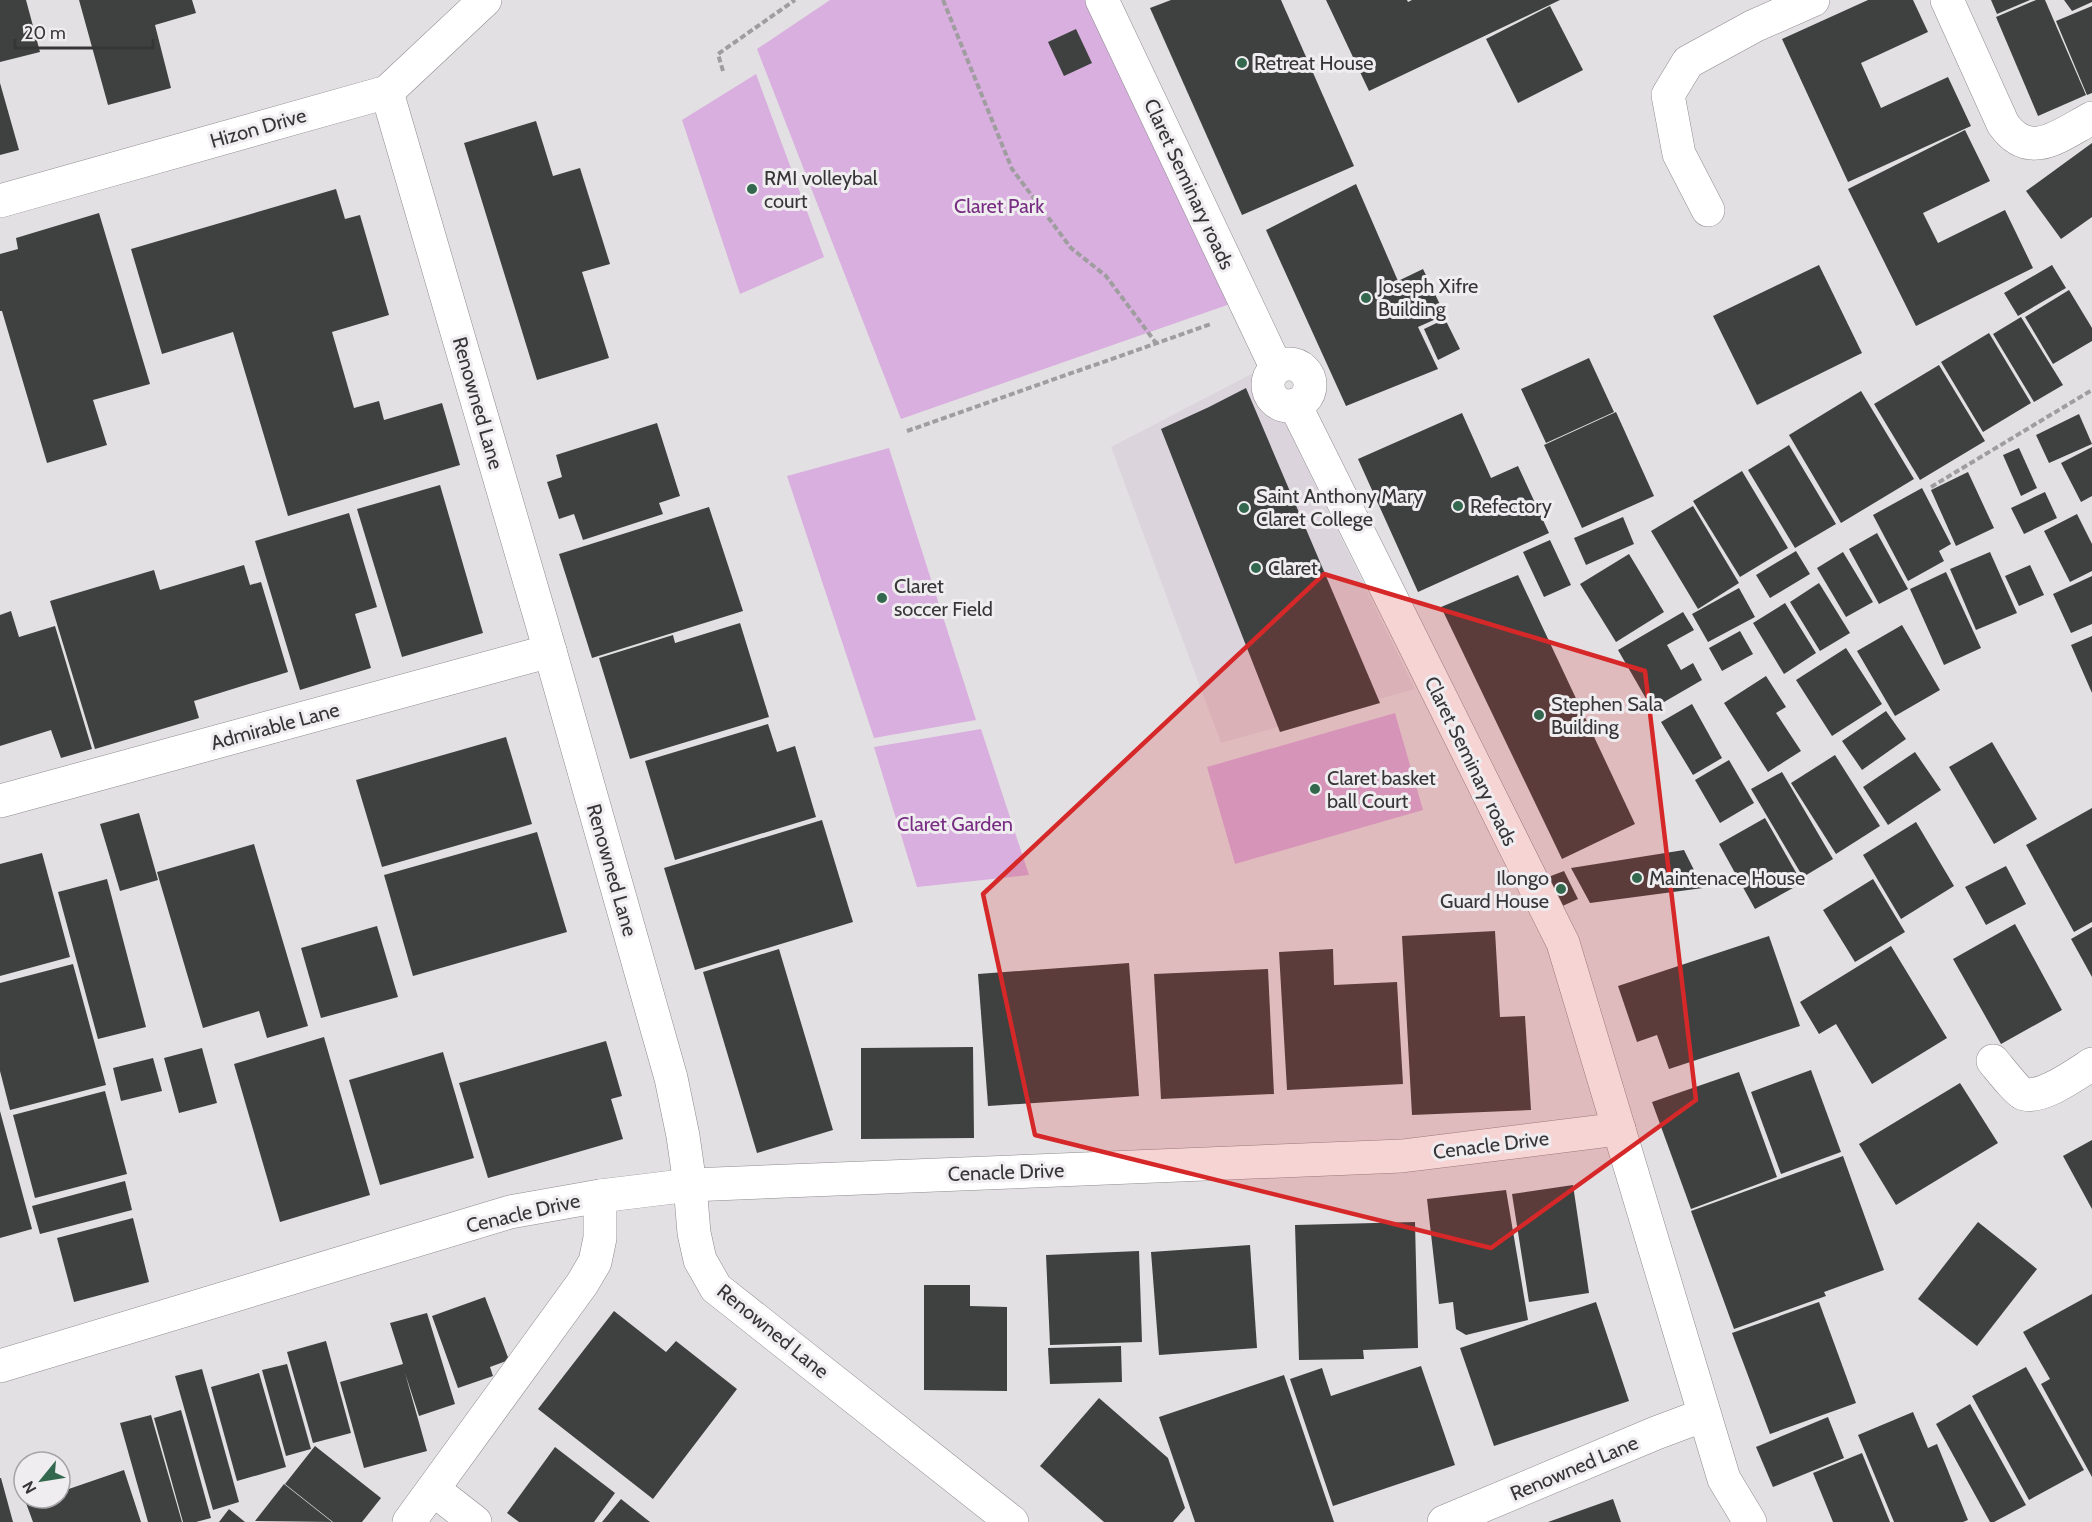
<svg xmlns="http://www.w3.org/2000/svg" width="2092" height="1522" font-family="Cabin,sans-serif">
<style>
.built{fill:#dcd4dd}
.green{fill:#d8afde}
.building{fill:#3e4140}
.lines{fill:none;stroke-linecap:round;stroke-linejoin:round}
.minor-casing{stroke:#8e8b8e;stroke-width:34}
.path{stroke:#9f9d9f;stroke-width:4;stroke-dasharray:6 3;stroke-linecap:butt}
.minor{stroke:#fff;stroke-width:33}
.marked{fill:#d62828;fill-opacity:0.2;stroke:#d62828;stroke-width:4.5;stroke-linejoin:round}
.poi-dot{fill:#33684e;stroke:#f0edf0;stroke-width:2}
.labels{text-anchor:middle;stroke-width:6;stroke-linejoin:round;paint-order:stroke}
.poi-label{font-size:20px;fill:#373637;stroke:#f0edf0;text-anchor:start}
.street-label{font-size:20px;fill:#373637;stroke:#f0edf0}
.park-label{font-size:20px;fill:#772d82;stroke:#f0edf0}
</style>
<rect width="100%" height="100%" fill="#e3e0e3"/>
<path class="built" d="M1261,369L1271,394L1415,689L1221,743L1111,447Z"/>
<g class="green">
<path d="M830,0H1086L1233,303L901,419L757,49Z"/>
<path d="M756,74L824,257L740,294L682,120Z"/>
<path d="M889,448L976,720L874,738L787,476Z"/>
<path d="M1395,713L1423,810L1235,864L1207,767Z"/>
<path d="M981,729L1029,875L917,887L874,747Z"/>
</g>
<g class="building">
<path d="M0,0H26L40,52L0,62Z"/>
<path d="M79,0H192L196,13L155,25L171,88L108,105Z"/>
<path d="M1171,0H1281L1354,166L1242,215L1150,8Z"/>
<path d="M1326,0H1407L1408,2L1412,0H1560L1369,91Z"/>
<path d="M1868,0H1913L1928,32L1861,63L1881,108L1948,77L1971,126L1848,182L1782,39Z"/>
<path d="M1991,0H2030L1997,14Z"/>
<path d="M2036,0H2045L2086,95L2038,116L1996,17Z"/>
<path d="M2064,0H2092V2L2072,11Z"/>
<path d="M1550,6L1583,70L1518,103L1486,39Z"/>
<path d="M2092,6V93L2087,95L2056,21Z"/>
<path d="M1076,29L1092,63L1064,76L1048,42Z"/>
<path d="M0,83L19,150L0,155Z"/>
<path d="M536,121L553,176L580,168L610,264L582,272L609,358L537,380L464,143Z"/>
<path d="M1965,130L1990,181L1923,213L1938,243L2005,210L2033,268L1916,326L1848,189Z"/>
<path d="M2092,143V217L2061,239L2026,191Z"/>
<path d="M1356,184L1398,281L1423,269L1445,315L1418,327L1438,369L1346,406L1266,230Z"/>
<path d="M336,189L345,219L360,215L389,315L332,332L354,408L379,401L384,420L442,403L460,465L288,516L233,332L162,354L131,249Z"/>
<path d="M99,213L150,384L93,400L107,445L47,463L2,311H0V254L18,249L16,238Z"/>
<path d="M1819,265L1862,353L1757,405L1713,316Z"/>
<path d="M2052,265L2066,288L2018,316L2004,293Z"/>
<path d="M2069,290L2092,328V341L2053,364L2025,317Z"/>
<path d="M2021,317L2063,385L2034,402L1993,334Z"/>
<path d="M1445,319L1460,349L1438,360L1424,329Z"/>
<path d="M1989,333L2031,403L1983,432L1941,362Z"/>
<path d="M1589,358L1614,412L1546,443L1521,389Z"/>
<path d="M1939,365L1985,441L1920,480L1874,404Z"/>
<path d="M1246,388L1380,703L1280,732L1161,429L1209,407Z"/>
<path d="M1861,391L1914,479L1841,523L1789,435Z"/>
<path d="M1616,412L1654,496L1582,528L1544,445Z"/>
<path d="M1462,413L1491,478L1518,466L1549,533L1418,592L1358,459Z"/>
<path d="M2079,414L2092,444L2049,463L2036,435Z"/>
<path d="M657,423L680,496L659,503L663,514L583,540L574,514L559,519L547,482L562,477L556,455Z"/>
<path d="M1789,445L1836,524L1795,548L1748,470Z"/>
<path d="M2092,447V496L2081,502L2061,463Z"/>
<path d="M2019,448L2037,488L2021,496L2003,455Z"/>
<path d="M1742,471L1788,548L1740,577L1693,501Z"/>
<path d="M1968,472L1994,528L1956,546L1931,490Z"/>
<path d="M440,485L483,633L402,657L357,509Z"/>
<path d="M1922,488L1951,544L1939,551L1944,561L1908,581L1873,515Z"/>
<path d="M2045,492L2057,518L2024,534L2011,508Z"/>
<path d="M1693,506L1739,583L1698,609L1651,531Z"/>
<path d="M709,507L743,611L592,658L559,554Z"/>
<path d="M349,513L377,607L355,614L371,668L300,690L255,541Z"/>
<path d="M2077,514L2092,544V571L2070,582L2044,531Z"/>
<path d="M1623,517L1634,544L1586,565L1574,538Z"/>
<path d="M1877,533L1908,589L1879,604L1849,549Z"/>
<path d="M1550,540L1571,585L1544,597L1523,552Z"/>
<path d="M1796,551L1810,574L1770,598L1756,575Z"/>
<path d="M1843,552L1873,602L1846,617L1817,568Z"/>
<path d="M1990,552L2017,613L1976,630L1950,569Z"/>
<path d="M1629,554L1664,612L1616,642L1580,584Z"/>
<path d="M244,565L250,585L261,582L288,672L194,701L199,718L95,749L50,601L154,570L160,590Z"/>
<path d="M2030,565L2044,595L2019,606L2005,576Z"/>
<path d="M1946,572L1981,648L1944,665L1910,589Z"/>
<path d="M1518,575L1635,824L1562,859L1441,607Z"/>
<path d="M2092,576V624L2071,633L2053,594Z"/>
<path d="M1819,583L1850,633L1820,651L1790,602Z"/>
<path d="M1739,588L1755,617L1708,642L1692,614Z"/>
<path d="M1785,603L1816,653L1784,674L1753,623Z"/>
<path d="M11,611L19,637L55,626L92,749L61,758L51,730L0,746V615Z"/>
<path d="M1683,612L1694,630L1667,645L1681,670L1693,663L1702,680L1652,709L1618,650Z"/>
<path d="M740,623L769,717L630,759L599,658L673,635L675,643Z"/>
<path d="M1902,625L1940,690L1895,716L1857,651Z"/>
<path d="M1740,631L1753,654L1722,671L1709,648Z"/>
<path d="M2092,636V693L2071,645Z"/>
<path d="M1846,648L1882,704L1832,736L1796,680Z"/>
<path d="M1766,676L1786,707L1776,713L1801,751L1768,772L1724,703Z"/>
<path d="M1692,704L1722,758L1693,775L1661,722Z"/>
<path d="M1886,711L1906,739L1862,770L1842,741Z"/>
<path d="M768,724L777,752L795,746L816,817L675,860L645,761Z"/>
<path d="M506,737L532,824L382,867L356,780Z"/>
<path d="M1992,742L2037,819L1994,844L1949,767Z"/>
<path d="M1915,752L1941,790L1888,825L1863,787Z"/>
<path d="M1835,755L1880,826L1836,854L1791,783Z"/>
<path d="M1729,760L1754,803L1720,823L1695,780Z"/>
<path d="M1782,772L1833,859L1803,877L1751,789Z"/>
<path d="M2092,808V922L2074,932L2026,845Z"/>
<path d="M139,813L158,880L120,891L100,824Z"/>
<path d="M1765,818L1802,883L1755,909L1719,844Z"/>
<path d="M822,820L853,922L695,970L664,868Z"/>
<path d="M1916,822L1954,886L1901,919L1863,855Z"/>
<path d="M537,832L567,932L413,976L384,875Z"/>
<path d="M254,844L308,1026L267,1038L259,1011L203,1028L157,872Z"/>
<path d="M1684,850L1703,888L1590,903L1571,868Z"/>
<path d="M42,853L70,957L0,976V864Z"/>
<path d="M2006,866L2026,904L1986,925L1965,887Z"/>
<path d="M1564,871L1578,899L1558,908L1543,879Z"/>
<path d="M107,879L146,1027L98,1039L58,892Z"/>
<path d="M1873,879L1905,932L1855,962L1823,910Z"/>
<path d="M2015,924L2062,1010L2001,1044L1953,959Z"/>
<path d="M377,926L398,997L321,1018L301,948Z"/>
<path d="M2092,927V977L2071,939Z"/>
<path d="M1495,931L1500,1017L1525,1016L1531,1110L1412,1115L1402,936Z"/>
<path d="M1769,936L1800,1026L1669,1069L1657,1035L1637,1042L1618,986Z"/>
<path d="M1891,946L1947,1038L1872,1084L1836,1024L1819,1034L1800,1002Z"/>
<path d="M779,949L833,1130L757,1153L703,972Z"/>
<path d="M1333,949L1334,985L1397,982L1403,1084L1287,1090L1279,952Z"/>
<path d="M1129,963L1139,1096L988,1106L978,974Z"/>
<path d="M73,964L106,1085L10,1110L0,1071V983Z"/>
<path d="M1268,969L1274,1094L1161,1099L1154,974Z"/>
<path d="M324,1037L370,1195L280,1222L234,1064Z"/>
<path d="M606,1041L622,1096L611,1099L623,1139L488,1178L459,1083Z"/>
<path d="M973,1047L974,1138L861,1139V1048Z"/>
<path d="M202,1048L217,1103L179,1113L164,1058Z"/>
<path d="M443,1052L474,1158L380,1185L349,1080Z"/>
<path d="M153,1058L162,1091L121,1101L113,1068Z"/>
<path d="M1811,1070L1841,1152L1781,1174L1751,1092Z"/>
<path d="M1739,1072L1777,1177L1691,1209L1652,1102Z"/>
<path d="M1960,1083L1998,1143L1896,1205L1859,1144Z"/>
<path d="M105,1091L127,1174L35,1198L13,1115Z"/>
<path d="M0,1111L32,1229L0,1238Z"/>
<path d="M2092,1140V1209L2063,1156Z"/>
<path d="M1843,1156L1884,1270L1824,1292L1826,1296L1734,1329L1691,1211Z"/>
<path d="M125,1181L132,1210L40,1234L32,1206Z"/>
<path d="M1573,1185L1589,1293L1529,1302L1512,1194Z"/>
<path d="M1506,1190L1528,1320L1466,1335L1456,1329L1453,1302L1439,1304L1427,1199Z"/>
<path d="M133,1218L149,1282L74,1302L57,1238Z"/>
<path d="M1415,1222L1418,1348L1363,1350L1364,1359L1299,1360L1295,1225Z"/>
<path d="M1978,1222L2037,1269L1977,1346L1918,1299Z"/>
<path d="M1250,1245L1257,1348L1159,1355L1151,1252Z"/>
<path d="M1139,1251L1142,1342L1050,1345L1046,1255Z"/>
<path d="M924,1285H970V1306L1007,1307V1391L924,1390Z"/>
<path d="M2092,1294V1477L2041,1384L2050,1379L2023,1332Z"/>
<path d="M485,1297L509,1360L490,1367L493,1376L458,1388L432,1316Z"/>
<path d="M1596,1302L1629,1401L1494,1446L1460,1348Z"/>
<path d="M1819,1302L1856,1403L1770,1434L1732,1333Z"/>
<path d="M614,1311L666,1352L676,1341L737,1389L653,1499L538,1409Z"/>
<path d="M427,1313L455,1404L419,1416L405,1373L427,1451L364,1468L340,1382L403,1364L390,1323Z"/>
<path d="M326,1341L351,1433L313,1443L287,1352Z"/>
<path d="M1121,1346L1122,1382L1050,1384L1048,1348Z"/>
<path d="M287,1364L311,1449L286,1456L262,1370Z"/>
<path d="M1421,1366L1455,1465L1333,1506L1290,1379L1322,1368L1331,1396Z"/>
<path d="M2026,1367L2084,1470L2029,1500L1972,1396Z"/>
<path d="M202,1369L239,1502L213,1510L175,1376Z"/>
<path d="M259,1373L286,1467L237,1481L211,1387Z"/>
<path d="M1284,1375L1334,1522H1195L1159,1417Z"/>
<path d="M1099,1398L1168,1458L1185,1508L1173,1522H1104L1040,1466Z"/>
<path d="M1970,1404L2026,1505L1994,1522H1990L1936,1424Z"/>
<path d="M181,1410L211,1518L196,1522H183L154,1418Z"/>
<path d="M1913,1412L1928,1448L1937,1444L1968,1520L1963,1522H1894L1858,1435Z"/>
<path d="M151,1415L182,1522H148L120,1423Z"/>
<path d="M1828,1417L1844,1458L1773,1487L1756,1447Z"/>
<path d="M315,1446L381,1498L362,1522H333L285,1484Z"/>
<path d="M555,1447L615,1493L594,1522H519L507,1513Z"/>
<path d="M1862,1453L1890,1522H1833L1813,1473Z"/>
<path d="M124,1470L141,1522H33L26,1503L42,1498H60V1492Z"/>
<path d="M0,1478H1L13,1522H0Z"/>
<path d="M284,1484L332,1522L255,1521Z"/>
<path d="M621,1499L650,1522H602Z"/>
<path d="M1613,1499L1621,1522H1548Z"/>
<path d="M229,1509L245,1522H219Z"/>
</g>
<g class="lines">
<g class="minor-casing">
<g id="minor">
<path d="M1102,0L1276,367"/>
<path d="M1947,0L2003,124C2030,162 2060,135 2092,118"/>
<path d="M387,92L550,651L671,1078L683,1136L690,1185L694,1233L700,1260L716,1288L1012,1522"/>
<path d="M0,201L387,92L485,0"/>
<path d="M1708,210L1679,154L1668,95L1688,62L1754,26L1813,0"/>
<circle cx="1289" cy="385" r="21"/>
<path d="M1295,405L1563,943L1724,1479L1750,1522"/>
<path d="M0,801L550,651"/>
<path d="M1993,1061C1999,1068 2016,1090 2022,1093C2038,1102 2078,1073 2092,1064"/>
<path d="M0,1366L510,1212L600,1196L690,1185L1402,1156L1619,1129"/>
<path d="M434,1490L475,1522"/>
<path d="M409,1522L582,1284L595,1262L600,1238V1196"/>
<path d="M1444,1522L1656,1433L1704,1415"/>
</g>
</g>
<g class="path">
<path d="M943,0L1012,169L1071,248L1106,276L1156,343"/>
<path d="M723,71L718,54L795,0"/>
<path d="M907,431L1211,324"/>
<path d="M1931,487L2092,390"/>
</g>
<use href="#minor" class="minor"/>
</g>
<path class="marked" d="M1324,574L1645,671L1696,1100L1491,1248L1035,1135L983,894Z"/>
<g class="poi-dot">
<circle cx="1242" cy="63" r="6"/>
<circle cx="752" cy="189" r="6"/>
<circle cx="1366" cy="298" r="6"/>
<circle cx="1458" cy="506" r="6"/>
<circle cx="1244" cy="508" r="6"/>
<circle cx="1256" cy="568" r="6"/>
<circle cx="882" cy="598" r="6"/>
<circle cx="1539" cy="715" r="6"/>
<circle cx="1315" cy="789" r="6"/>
<circle cx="1637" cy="878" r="6"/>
<circle cx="1561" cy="889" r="6"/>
</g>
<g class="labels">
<g class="poi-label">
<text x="1254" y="70">Retreat House</text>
<text x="764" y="185">RMI volleybal<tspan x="764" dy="23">court</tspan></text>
<text x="1378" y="293">Joseph Xifre<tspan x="1378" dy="23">Building</tspan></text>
<text x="1256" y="503">Saint Anthony Mary<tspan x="1256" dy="23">Claret College</tspan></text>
<text x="1470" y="513">Refectory</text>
<text x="1268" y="575">Claret</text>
<text x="894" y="593">Claret<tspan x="894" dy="23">soccer Field</tspan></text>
<text x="1551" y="711">Stephen Sala<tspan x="1551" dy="23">Building</tspan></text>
<text x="1327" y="785">Claret basket<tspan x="1327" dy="23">ball Court</tspan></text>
<text x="1549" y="885" text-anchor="end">Ilongo<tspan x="1549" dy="23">Guard House</tspan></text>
<text x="1649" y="885">Maintenace House</text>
</g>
<g class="street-label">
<text transform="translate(258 128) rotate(-16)" y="7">Hizon Drive</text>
<text transform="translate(1189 184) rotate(65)" y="7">Claret Seminary roads</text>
<text transform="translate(478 403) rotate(74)" y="7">Renowned Lane</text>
<text transform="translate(275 726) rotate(-15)" y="7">Admirable Lane</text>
<text transform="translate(1471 761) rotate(64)" y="7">Claret Seminary roads</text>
<text transform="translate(612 870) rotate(74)" y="7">Renowned Lane</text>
<text transform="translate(1491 1145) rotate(-7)" y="7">Cenacle Drive</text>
<text transform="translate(1006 1172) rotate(-2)" y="7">Cenacle Drive</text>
<text transform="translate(523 1213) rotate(-13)" y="7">Cenacle Drive</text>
<text transform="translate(773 1331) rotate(39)" y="7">Renowned Lane</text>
<text transform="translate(1574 1468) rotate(-23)" y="7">Renowned Lane</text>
</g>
<g class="park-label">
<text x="999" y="213">Claret Park</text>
<text x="955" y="831">Claret Garden</text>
</g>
</g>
<g transform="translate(42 1480) rotate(240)"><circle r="28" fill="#f0edf0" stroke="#a6a4a6" stroke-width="1.5"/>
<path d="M0-4.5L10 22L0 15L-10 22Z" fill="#33684e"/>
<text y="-9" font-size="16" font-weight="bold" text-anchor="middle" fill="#373637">N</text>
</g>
<path d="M15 39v9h138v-9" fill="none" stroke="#373637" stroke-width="3"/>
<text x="24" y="39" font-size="18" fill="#373637" stroke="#f0edf0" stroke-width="4.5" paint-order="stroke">20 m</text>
</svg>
